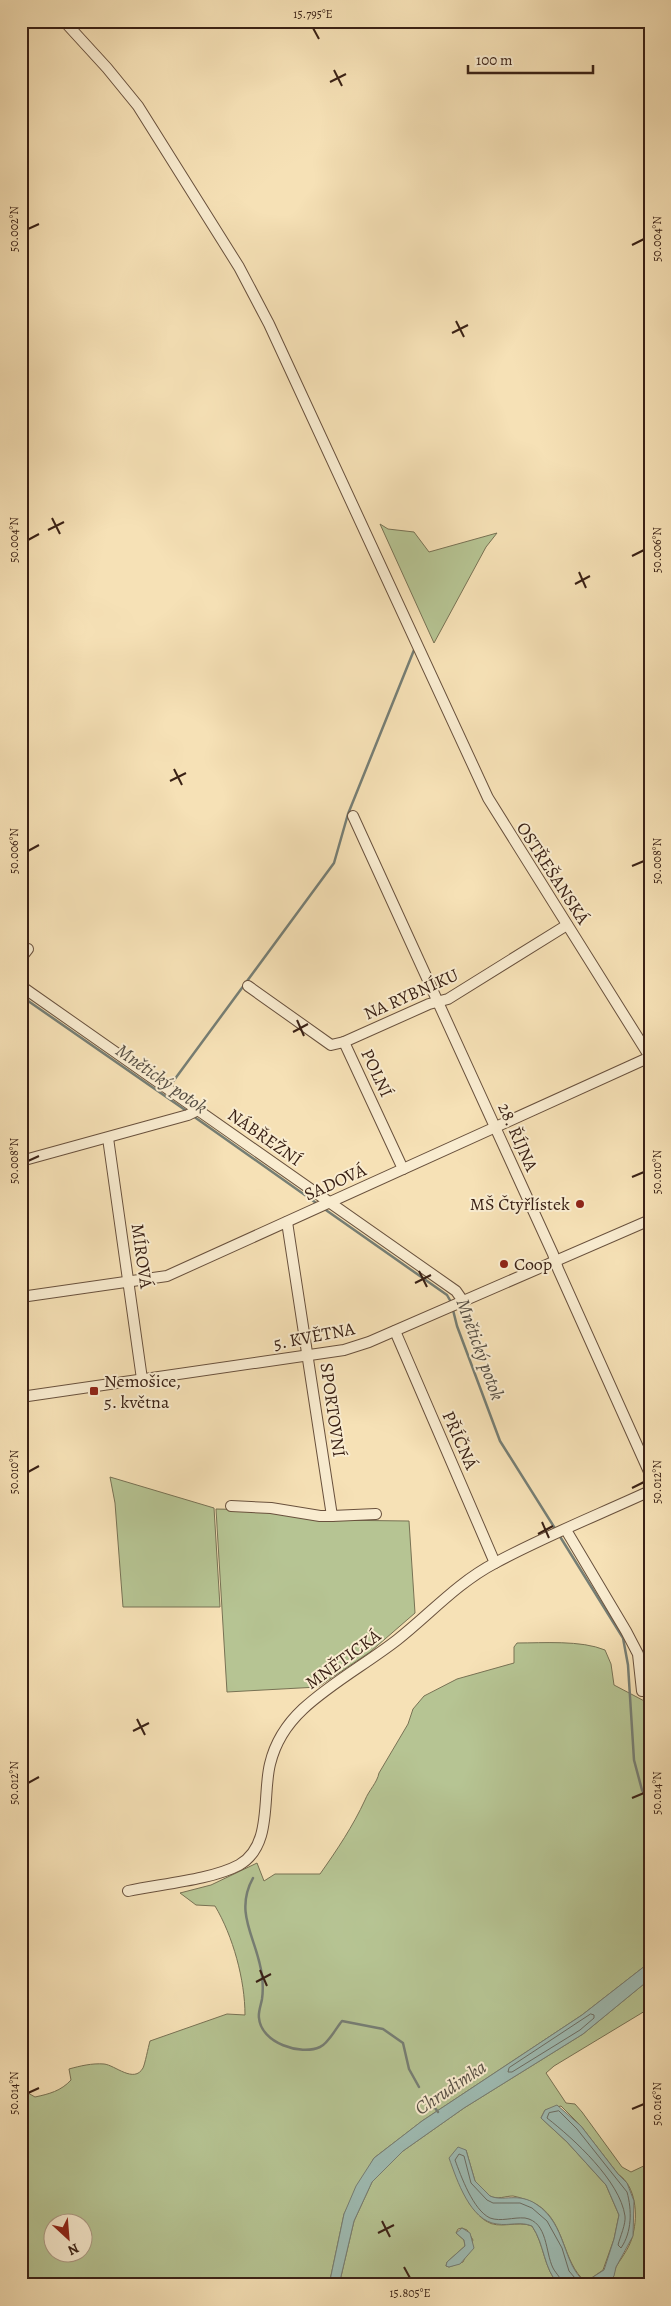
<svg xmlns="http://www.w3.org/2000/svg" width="671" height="2306" font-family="Alegreya,serif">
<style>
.green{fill:#b6c493;stroke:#787254;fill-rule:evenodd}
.water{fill:#9ebcb4;stroke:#767e74}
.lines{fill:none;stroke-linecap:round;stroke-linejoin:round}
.shore{stroke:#6c6e64;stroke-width:1}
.stream{stroke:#767e74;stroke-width:2.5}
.minor-casing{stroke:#69513d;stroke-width:12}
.minor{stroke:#f9ecd0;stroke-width:10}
.ticks{fill:none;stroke:#3a2115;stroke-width:2}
.poi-dot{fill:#8f2418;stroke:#f9ecd0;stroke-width:2}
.labels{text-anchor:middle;stroke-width:4;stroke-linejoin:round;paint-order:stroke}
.street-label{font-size:18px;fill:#3a2115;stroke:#f9ecd0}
.poi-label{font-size:18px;fill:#3a2115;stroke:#f9ecd0;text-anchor:start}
.water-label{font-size:19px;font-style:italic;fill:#585045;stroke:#f9ecd0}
.neatline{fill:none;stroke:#3a2115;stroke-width:2}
.ticks-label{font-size:12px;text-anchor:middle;fill:#3a2115}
</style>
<rect width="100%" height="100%" fill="#f6e1b6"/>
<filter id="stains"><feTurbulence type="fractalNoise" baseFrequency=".004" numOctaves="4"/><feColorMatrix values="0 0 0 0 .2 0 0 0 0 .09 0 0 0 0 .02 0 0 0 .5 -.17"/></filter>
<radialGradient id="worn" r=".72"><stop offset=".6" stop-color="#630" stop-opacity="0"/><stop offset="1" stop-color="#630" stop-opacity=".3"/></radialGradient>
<g class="green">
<path d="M380,524L388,529L414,532L429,552L497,533L486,547L434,643Z"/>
<path d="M110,1477L214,1508L220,1607H123L115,1503Z"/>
<path d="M216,1509L262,1510L327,1520L409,1521L415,1613L370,1652L318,1687L227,1692Z"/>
<path d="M517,1643C543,1643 581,1640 605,1650L611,1664L614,1685L650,1704V1805L647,1811L650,1814V1962L582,2015L422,2121L374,2158L344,2214L329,2285H21V2089L35,2097C49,2094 61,2091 71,2080L69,2069C80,2066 92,2063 104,2064C115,2065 134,2084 143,2068C145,2064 148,2048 150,2041L227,2014L245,2015C245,1980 233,1936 215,1906L196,1905L180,1893L211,1885L257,1863L264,1881L275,1874H320C337,1850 353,1826 365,1800C369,1790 377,1783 379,1773L408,1724L413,1709L424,1696L457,1679L514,1663V1647ZM52,2224H82V2254H52Z"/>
<path d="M650,1979V2007L645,2011L554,2066L546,2073L566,2103L575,2104L582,2112L622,2167L631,2172L650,2163V2285H606C613,2277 613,2273 617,2265C623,2256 631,2245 633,2234C638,2215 636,2186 618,2174L581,2126L561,2106L545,2110L541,2118L567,2142L606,2185L619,2215L614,2239L603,2270L586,2282C561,2263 566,2217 532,2202C527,2200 519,2197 513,2196C505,2196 498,2200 490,2196L475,2181L466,2150L469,2203C474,2209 479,2217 486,2221C499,2230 517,2220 532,2226C545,2245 543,2268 559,2285H339L354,2221L372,2182L403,2151L464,2108L583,2034ZM462,2228L467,2230L473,2240L463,2262L449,2267L446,2266L447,2262L465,2246L464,2240L456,2233L458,2229Z"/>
</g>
<g class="water">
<path d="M650,1962V1979L583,2034L464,2108L403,2151L372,2182L354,2221L339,2285H329L344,2214L356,2186L374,2158L422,2121L582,2015Z"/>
<path d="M557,2105L581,2126L618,2174L627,2183L634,2201L633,2236L616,2267L614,2276L606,2285H559C543,2268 545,2245 532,2226C520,2221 510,2226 497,2224C470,2221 457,2180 449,2158L458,2147L466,2150L475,2181L490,2196C503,2202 518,2192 536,2204C567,2224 562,2264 585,2282L604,2270L614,2239L619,2215L606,2185L567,2142L541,2118L545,2110Z"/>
<path d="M462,2228L470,2233L474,2248L460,2264L449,2267L446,2266L447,2262L465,2246L464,2240L456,2233Z"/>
</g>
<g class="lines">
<g class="shore">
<path d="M591,2014L594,2015V2018L580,2030L512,2072H508L509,2068Z"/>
<path d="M559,2111L577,2129L627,2192C632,2210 632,2232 621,2248L618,2245C620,2237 626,2224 625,2216C620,2181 574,2139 547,2118L549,2113Z"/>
<path d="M562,2285C562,2278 556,2274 553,2268C545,2252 548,2222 525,2218C513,2217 501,2222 490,2218C473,2210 461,2176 455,2160L459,2154L464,2156L471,2183L487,2200L493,2203H520L532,2208L547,2221L562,2248L569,2271L581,2285"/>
</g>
<g class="stream">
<path d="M21,996L188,1112"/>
<path d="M169,1087L334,863L348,814L414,650"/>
<path d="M193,1116L319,1205"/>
<path d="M323,1208L447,1295L451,1302"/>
<path d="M453,1310L457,1326L500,1441L556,1530"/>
<path d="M559,1535L623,1638L628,1665L634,1760L642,1790L650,1802"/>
<path d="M253,1878C233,1914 258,1940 262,1976C263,1984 263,1992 262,1999C261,2005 258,2012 259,2018C261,2043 301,2056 320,2047C328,2044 336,2028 342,2021L383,2029L403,2043L409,2069L419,2087"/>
<path d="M427,2097L438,2112"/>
</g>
<g class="minor-casing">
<g id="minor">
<path d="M353,816L553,1254L558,1269L650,1474"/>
<path d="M21,958L28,949"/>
<path d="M21,986L456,1291L463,1301"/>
<path d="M248,986L331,1045L344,1042L403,1169"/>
<path d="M344,1042L429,1004L448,999L567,925"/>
<path d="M108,1138L142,1379"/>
<path d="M21,1161L188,1115L198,1110"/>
<path d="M287,1222L332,1516L376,1514"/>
<path d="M21,1297L167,1276L650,1057L488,798L269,324L239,267L138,106L107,68L64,21"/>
<path d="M395,1331L495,1563"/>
<path d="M21,1397L344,1350L369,1342L650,1220"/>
<path d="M231,1506L271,1508L320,1516H332"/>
<path d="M566,1530L626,1631L638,1654L642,1691"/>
<path d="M128,1891C160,1884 211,1880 239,1865C273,1846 262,1796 270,1764C275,1743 287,1724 303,1709C331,1683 366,1664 397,1640C430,1614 457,1583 495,1563C545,1536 598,1515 650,1491"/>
</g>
</g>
<use href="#minor" class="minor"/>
</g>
<path class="ticks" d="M313,28L319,39M334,70L342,86M330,82L346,74M28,229L39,224M632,245L644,239M456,321L464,337M452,333L468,325M52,518L60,534M48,530L64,522M28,540L39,534M632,556L644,550M579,572L586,588M575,584L590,576M174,769L182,785M170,781L186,773M28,851L39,845M632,866L644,861M297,1020L304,1036M293,1032L308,1024M28,1161L39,1156M632,1177L644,1172M419,1271L427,1287M415,1283L431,1275M28,1472L39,1466M632,1488L644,1482M542,1522L549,1538M538,1534L553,1526M137,1719L145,1735M133,1731L149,1723M28,1783L39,1777M632,1798L644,1793M260,1970L267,1986M256,1982L271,1974M28,2093L39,2088M632,2109L644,2104M382,2221L390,2237M378,2233L394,2225M404,2267L410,2278"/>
<g class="poi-dot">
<circle cx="580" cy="1204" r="5"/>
<circle cx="504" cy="1264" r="5"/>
<rect x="89" y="1386" width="10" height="10" rx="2.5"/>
</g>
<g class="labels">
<g class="street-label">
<text transform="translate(553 873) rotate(57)" y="6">OSTŘEŠANSKÁ</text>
<text transform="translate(411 994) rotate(-24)" y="6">NA RYBNÍKU</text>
<text transform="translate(377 1073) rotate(65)" y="6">POLNÍ</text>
<text transform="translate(265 1137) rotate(35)" y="6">NÁBŘEŽNÍ</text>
<text transform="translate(518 1137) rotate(66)" y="6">28. ŘÍJNA</text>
<text transform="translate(335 1182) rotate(-24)" y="6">SADOVÁ</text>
<text transform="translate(142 1256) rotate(82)" y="6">MÍROVÁ</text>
<text transform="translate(314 1336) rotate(-11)" y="6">5. KVĚTNA</text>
<text transform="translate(333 1410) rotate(82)" y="6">SPORTOVNÍ</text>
<text transform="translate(460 1440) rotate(66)" y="6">PŘÍČNÁ</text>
<text transform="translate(343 1659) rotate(-36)" y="6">MNĚTICKÁ</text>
</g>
<g class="poi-label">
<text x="570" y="1210" text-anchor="end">MŠ Čtyřlístek</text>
<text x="514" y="1270">Coop</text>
<text x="104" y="1387">Nemošice,<tspan x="104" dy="21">5. května</tspan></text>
</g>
<g class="water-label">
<text transform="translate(162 1078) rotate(35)" y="7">Mnětický potok</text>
<text transform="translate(481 1349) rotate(70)" y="7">Mnětický potok</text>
<text transform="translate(450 2087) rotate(-34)" y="7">Chrudimka</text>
</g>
</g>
<rect width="671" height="2306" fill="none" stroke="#f6e1b6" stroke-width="55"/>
<g transform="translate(68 2238) rotate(154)"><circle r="24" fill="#f9ecd0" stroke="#ad9b85"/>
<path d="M0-4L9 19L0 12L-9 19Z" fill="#8f2418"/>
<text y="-8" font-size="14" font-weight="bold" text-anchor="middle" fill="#3a2115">N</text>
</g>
<path d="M468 65v8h125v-8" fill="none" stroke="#3a2115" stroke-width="2.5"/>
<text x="476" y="65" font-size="15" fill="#3a2115" stroke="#f9ecd0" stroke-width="4" paint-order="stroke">100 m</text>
<rect x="28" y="28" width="616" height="2250" class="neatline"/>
<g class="ticks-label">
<text x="313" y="18">15.795°E</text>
<text transform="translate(14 229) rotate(-90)" y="4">50.002°N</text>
<text transform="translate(657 239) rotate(-90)" y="4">50.004°N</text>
<text transform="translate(14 540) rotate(-90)" y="4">50.004°N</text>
<text transform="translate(657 550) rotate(-90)" y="4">50.006°N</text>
<text transform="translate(14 851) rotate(-90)" y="4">50.006°N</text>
<text transform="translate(657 861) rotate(-90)" y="4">50.008°N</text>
<text transform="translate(14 1161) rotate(-90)" y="4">50.008°N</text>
<text transform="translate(657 1172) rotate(-90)" y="4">50.010°N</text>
<text transform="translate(14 1472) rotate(-90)" y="4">50.010°N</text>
<text transform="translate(657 1482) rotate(-90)" y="4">50.012°N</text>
<text transform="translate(14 1783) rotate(-90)" y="4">50.012°N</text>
<text transform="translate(657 1793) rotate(-90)" y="4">50.014°N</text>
<text transform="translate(14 2093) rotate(-90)" y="4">50.014°N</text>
<text transform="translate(657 2104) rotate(-90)" y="4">50.016°N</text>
<text x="410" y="2297">15.805°E</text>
</g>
<rect width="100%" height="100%" filter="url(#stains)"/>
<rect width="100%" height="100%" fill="url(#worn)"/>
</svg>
